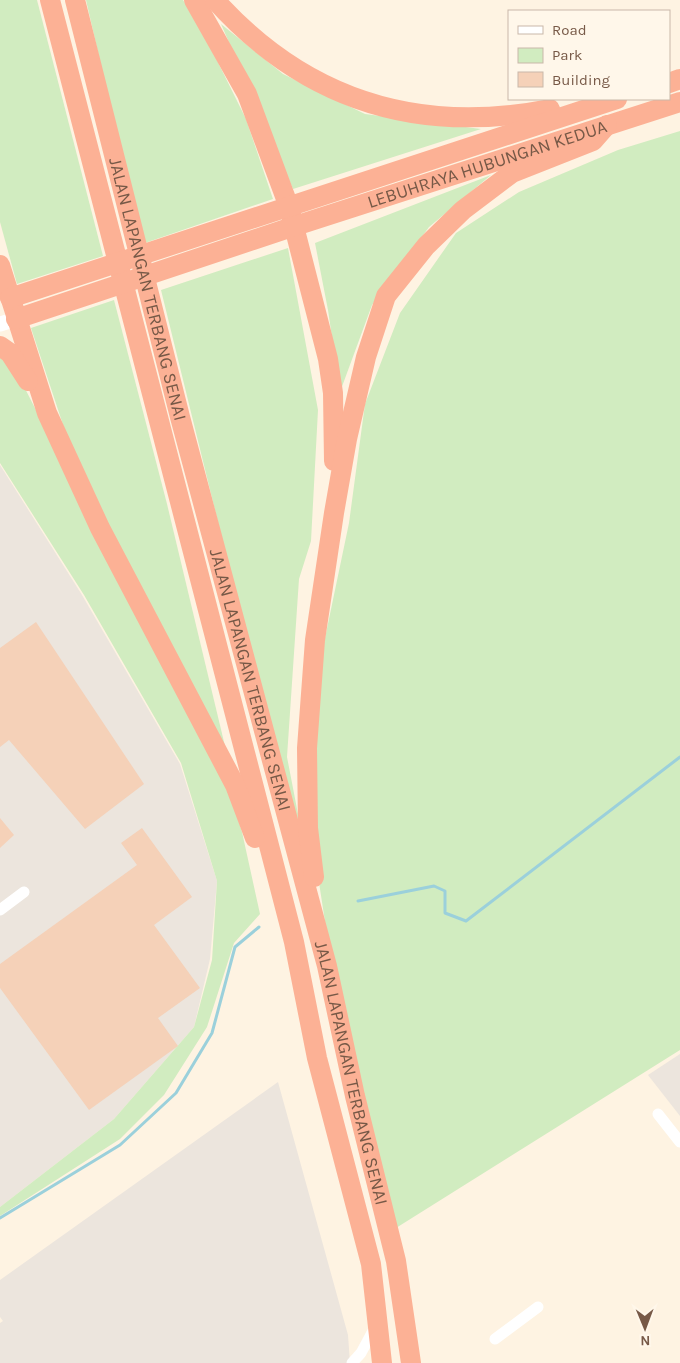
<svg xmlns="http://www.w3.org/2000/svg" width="680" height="1363" font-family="Karla,sans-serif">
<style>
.industrial{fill:#ece5dd}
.green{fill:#d1ecc0}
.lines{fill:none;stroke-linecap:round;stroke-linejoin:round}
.stream{stroke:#9bd0db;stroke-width:3}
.building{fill:#f5d1b8}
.street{stroke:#fff;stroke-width:11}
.secondary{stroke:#fff;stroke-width:15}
.highway{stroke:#fcb195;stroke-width:20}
.labels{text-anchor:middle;stroke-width:4;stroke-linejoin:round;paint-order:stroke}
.street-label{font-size:18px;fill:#775947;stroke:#fff7ea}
</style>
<rect width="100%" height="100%" fill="#fef3e2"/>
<g class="industrial">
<path d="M0,465L82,595L180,764L217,881L210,959L194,1027L114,1119L0,1207Z"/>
<path d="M680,1054V1116L648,1075Z"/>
<path d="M278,1082L348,1335L350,1363H0V1323L3,1321L0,1317V1280Z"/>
</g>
<g class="green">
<path d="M0,0H37L103,256L17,284L0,222Z"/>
<path d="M86,0H183L198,22L246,119L273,199L142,244Z"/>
<path d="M221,24L283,74L365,114L481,129L293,189Z"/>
<path d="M680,131V1050L396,1228L328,941L312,837L316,681L349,523L365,404L400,313L456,233L519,192L618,150Z"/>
<path d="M491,175L429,227L372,305L340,392L328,310L315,243Z"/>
<path d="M288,248L318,410L311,541L299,579L287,757L298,814V819L290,816L161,290Z"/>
<path d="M114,300L167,504L230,767L74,458L31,328Z"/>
<path d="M0,353L14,367L226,782L242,832L260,914L234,943L207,1027L164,1095L120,1139L0,1216V1207L114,1119L194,1027L212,960L217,881L181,763L84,595L0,463Z"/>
</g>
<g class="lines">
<g class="stream">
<path d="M358,901L434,886L445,891V913L466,921L680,757"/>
<path d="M0,1218L120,1145L176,1093L212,1033L235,947L259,927"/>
</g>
</g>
<g class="building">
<path d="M36,622L144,784L85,829L9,740L0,747V648Z"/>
<path d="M0,818L14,835L0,848Z"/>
<path d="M142,828L192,897L154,925L200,988L158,1018L178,1046L89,1110L0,988V964L137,865L121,843Z"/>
</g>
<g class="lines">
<g class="street">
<path d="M0,910L24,892"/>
<path d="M658,1114L680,1142"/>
<path d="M495,1339L538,1307"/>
<path d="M352,1363L361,1353L375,1327"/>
</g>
<path class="secondary" d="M0,324L16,319"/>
<g class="highway">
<path d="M50,0L294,942L317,1058L371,1264L382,1363"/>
<path id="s1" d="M75,0L180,417L327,966L355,1096L396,1261L411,1363"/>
<path d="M194,0L247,94L289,207L328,359L333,393L334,461"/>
<path d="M215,0C306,101 418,135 550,109"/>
<path d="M669,83L680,79"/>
<path d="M0,265L47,413L100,528L235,785L255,838"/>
<path d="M10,298L617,99"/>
<path id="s2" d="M16,319L295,226L680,102"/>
<path d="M0,346L10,353L28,381"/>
<path d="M314,877L308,828L307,748L315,640L334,513L347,439L366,357L386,296L426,246L463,210L512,173L593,141L607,125"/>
</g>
</g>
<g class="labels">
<g class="street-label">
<text dy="6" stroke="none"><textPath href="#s2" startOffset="496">LEBUHRAYA HUBUNGAN KEDUA</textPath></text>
<text dy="6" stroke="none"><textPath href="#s1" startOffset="298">JALAN LAPANGAN TERBANG SENAI</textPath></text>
<text dy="6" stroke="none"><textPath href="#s1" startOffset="702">JALAN LAPANGAN TERBANG SENAI</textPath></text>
<text dy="6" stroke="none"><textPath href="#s1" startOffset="1108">JALAN LAPANGAN TERBANG SENAI</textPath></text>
</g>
</g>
<rect x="508" y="10" width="162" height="90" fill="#fff7ea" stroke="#c9b8a9"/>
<rect x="518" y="26" width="25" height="8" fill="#ffffff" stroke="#c9b8a9"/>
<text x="552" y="35" font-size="15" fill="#775947">Road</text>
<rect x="518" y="48" width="25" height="15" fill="#d1ecc0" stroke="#c9b8a9"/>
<text x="552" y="60" font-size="15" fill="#775947">Park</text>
<rect x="518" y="72" width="25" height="15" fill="#f5d1b8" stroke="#c9b8a9"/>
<text x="552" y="85" font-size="15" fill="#775947">Building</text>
<g transform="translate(645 1328) rotate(179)" stroke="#fff7ea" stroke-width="4" paint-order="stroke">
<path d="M0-4L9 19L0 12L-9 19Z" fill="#775947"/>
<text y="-8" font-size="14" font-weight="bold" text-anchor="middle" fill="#775947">N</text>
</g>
</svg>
